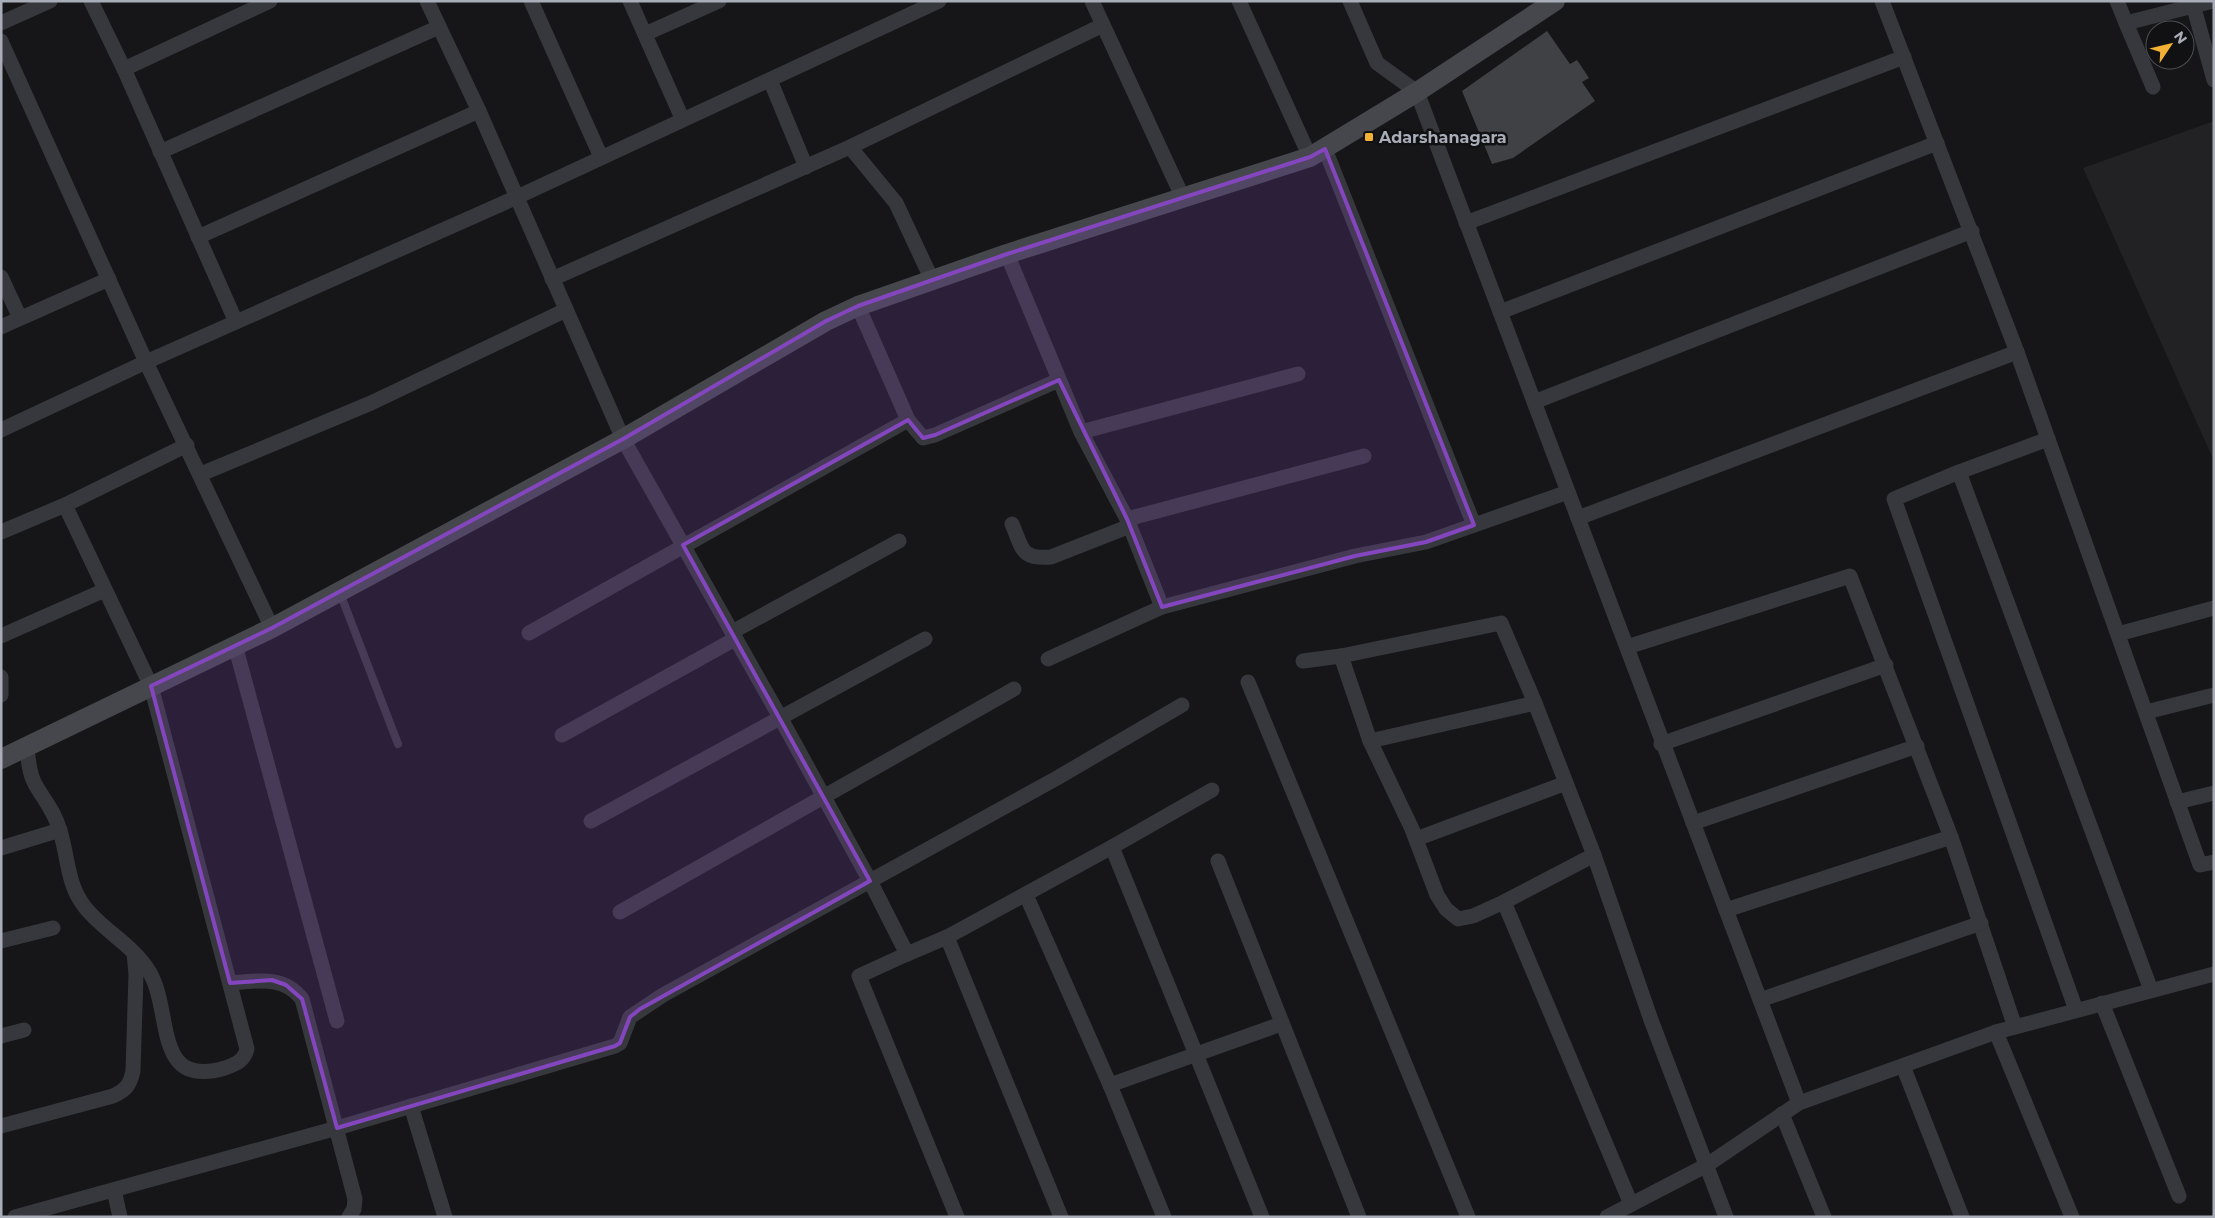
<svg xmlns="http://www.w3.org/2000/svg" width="2215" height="1218" font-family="Montserrat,sans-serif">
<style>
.built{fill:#222225}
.building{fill:#404145}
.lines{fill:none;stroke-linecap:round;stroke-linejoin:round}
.lane{stroke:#37383d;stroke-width:8}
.street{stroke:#37383d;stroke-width:15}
.secondary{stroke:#45474d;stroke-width:20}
.marked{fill:#8446be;fill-opacity:0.2;stroke:#8446be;stroke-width:4;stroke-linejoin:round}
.poi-dot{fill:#f2b134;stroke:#111113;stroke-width:2}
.labels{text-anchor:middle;stroke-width:5;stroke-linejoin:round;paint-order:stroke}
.poi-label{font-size:16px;font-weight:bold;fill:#a8adb8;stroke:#111113;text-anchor:start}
</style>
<rect width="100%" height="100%" fill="#161618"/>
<path class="built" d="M2214,121V461L2083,168Z"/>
<path class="building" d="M1547,31L1570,64L1577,60L1589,78L1582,82L1595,101L1513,158L1492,164L1462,91Z"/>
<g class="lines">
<path class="lane" d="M340,593L398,744"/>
<g class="street">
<path d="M91,1L124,69L236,322"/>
<path d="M427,1L479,111L623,439L780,717L870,881L907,954L859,976L957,1217"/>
<path d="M531,1L601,157"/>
<path d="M630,1L682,118"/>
<path d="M1092,1L1183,198"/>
<path d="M1239,1L1310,157"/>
<path d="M1350,1L1377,63L1417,92L1799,1103"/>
<path d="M1882,1L2017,352L2200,865L2214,862"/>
<path d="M2117,1L2126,23"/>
<path d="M2192,1L2214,80"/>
<path d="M1,23L50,1"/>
<path d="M645,34L719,1"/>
<path d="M1,41L146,362L272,628"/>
<path d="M124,69L270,1"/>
<path d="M770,80L806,167"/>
<path d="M2153,87L2126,23L2213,1"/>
<path d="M850,147L896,203L932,280"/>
<path d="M1325,149L1474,525"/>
<path d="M160,152L439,27"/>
<path d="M1466,223L1904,57"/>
<path d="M198,237L479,111"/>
<path d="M1007,254L1081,432L1127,519L1162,607L1355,556L1426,542L1568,492"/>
<path d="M1,277L20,318"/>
<path d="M552,279L850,147L1103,25"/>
<path d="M858,306L908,420L923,438L935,435L1059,380"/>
<path d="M1500,312L1937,143"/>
<path d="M1,327L109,279"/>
<path d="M1534,402L1972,231"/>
<path d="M1,430L146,362L515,198L939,1"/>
<path d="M1081,432L1298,374"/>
<path d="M2048,439L1959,472L2151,990"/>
<path d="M1959,472L1894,499L2076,1010"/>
<path d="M201,474L371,403L566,310"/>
<path d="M1578,518L2017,352"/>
<path d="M1127,519L1364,456"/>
<path d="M1012,524C1023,549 1020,559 1051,557L1130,526"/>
<path d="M1,532L65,505L187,445"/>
<path d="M732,632L899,541"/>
<path d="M529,633L908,420"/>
<path d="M2118,634L2214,608"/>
<path d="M1,636L105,590"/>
<path d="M235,645L337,1021"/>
<path d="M1627,647L1850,576L1951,837L2015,1027"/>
<path d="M1048,659L1162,607"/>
<path d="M1303,661L1341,656"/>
<path d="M1,677V695"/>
<path d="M1248,682L1468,1217"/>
<path d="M2146,712L2214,695"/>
<path d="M562,735L735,639"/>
<path d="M1370,741L1535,703"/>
<path d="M1661,744L1886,665"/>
<path d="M27,747C28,759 29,773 35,784C44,800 55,812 60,831C68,856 67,884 84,906C103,931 134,945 150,973C173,1014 153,1089 225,1068C236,1064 244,1061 247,1049L151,686L65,505"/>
<path d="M2177,802L2214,793"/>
<path d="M591,821L925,639"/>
<path d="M1693,823L1917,746"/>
<path d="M1416,839L1566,783"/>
<path d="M1112,847L1212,790"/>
<path d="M1,848L60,830"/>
<path d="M1594,855L1504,902L1631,1204"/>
<path d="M1218,861L1359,1217"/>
<path d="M1026,895L1110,1085L1281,1024"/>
<path d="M1504,902L1473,916L1458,919L1446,909L1437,895L1412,829L1370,741L1341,656L1501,623L1535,703L1594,855L1651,1020L1726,1217"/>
<path d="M1726,910L1951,837"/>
<path d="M620,912L1014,689"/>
<path d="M947,937L1061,1217"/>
<path d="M1,941L53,928"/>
<path d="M907,954L947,937L1112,847L1262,1217"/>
<path d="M230,983C256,981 284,975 302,999L355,1199L354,1209L349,1217"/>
<path d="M1760,1000L1981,923"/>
<path d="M2102,1003L2179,1196"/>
<path d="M1996,1032L2072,1217"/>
<path d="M1,1036L24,1030"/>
<path d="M1903,1066L1962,1217"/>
<path d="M1110,1085L1164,1217"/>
<path d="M411,1106L445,1217"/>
<path d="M1782,1114L1824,1217"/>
<path d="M1,1126L113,1096C126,1090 130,1085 133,1071L136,974L134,953"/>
<path d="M114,1190L120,1217"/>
<path d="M15,1217L337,1128L615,1046L620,1043L630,1017L663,995L1057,778L1182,705"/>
<path d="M1607,1217L1707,1165L1799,1103L1996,1032L2214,974"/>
</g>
<path class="secondary" d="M1,759L272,628L623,439L826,321L858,306L1007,254L1310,157L1417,92L1555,1"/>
</g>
<path class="marked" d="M1325,149L1474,525L1426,542L1355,556L1162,607L1127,519L1059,380L935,435L923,438L908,420L683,545L870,881L640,1009L630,1017L620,1043L615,1046L337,1128L302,999L286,985L272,980L230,983L151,686L272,628L623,439L826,321L858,306L1007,254L1310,157Z"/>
<rect class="poi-dot" x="1364" y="132" width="10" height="10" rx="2.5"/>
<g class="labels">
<g class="poi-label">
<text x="1379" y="143">Adarshanagara</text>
</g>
</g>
<rect width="2215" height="1218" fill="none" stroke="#a8adb8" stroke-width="5"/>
<g transform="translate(2170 45) rotate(55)"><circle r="24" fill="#111113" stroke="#4d4f55"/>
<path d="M0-4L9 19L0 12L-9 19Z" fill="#f2b134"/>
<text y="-8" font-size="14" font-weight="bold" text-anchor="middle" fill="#a8adb8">N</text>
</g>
</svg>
